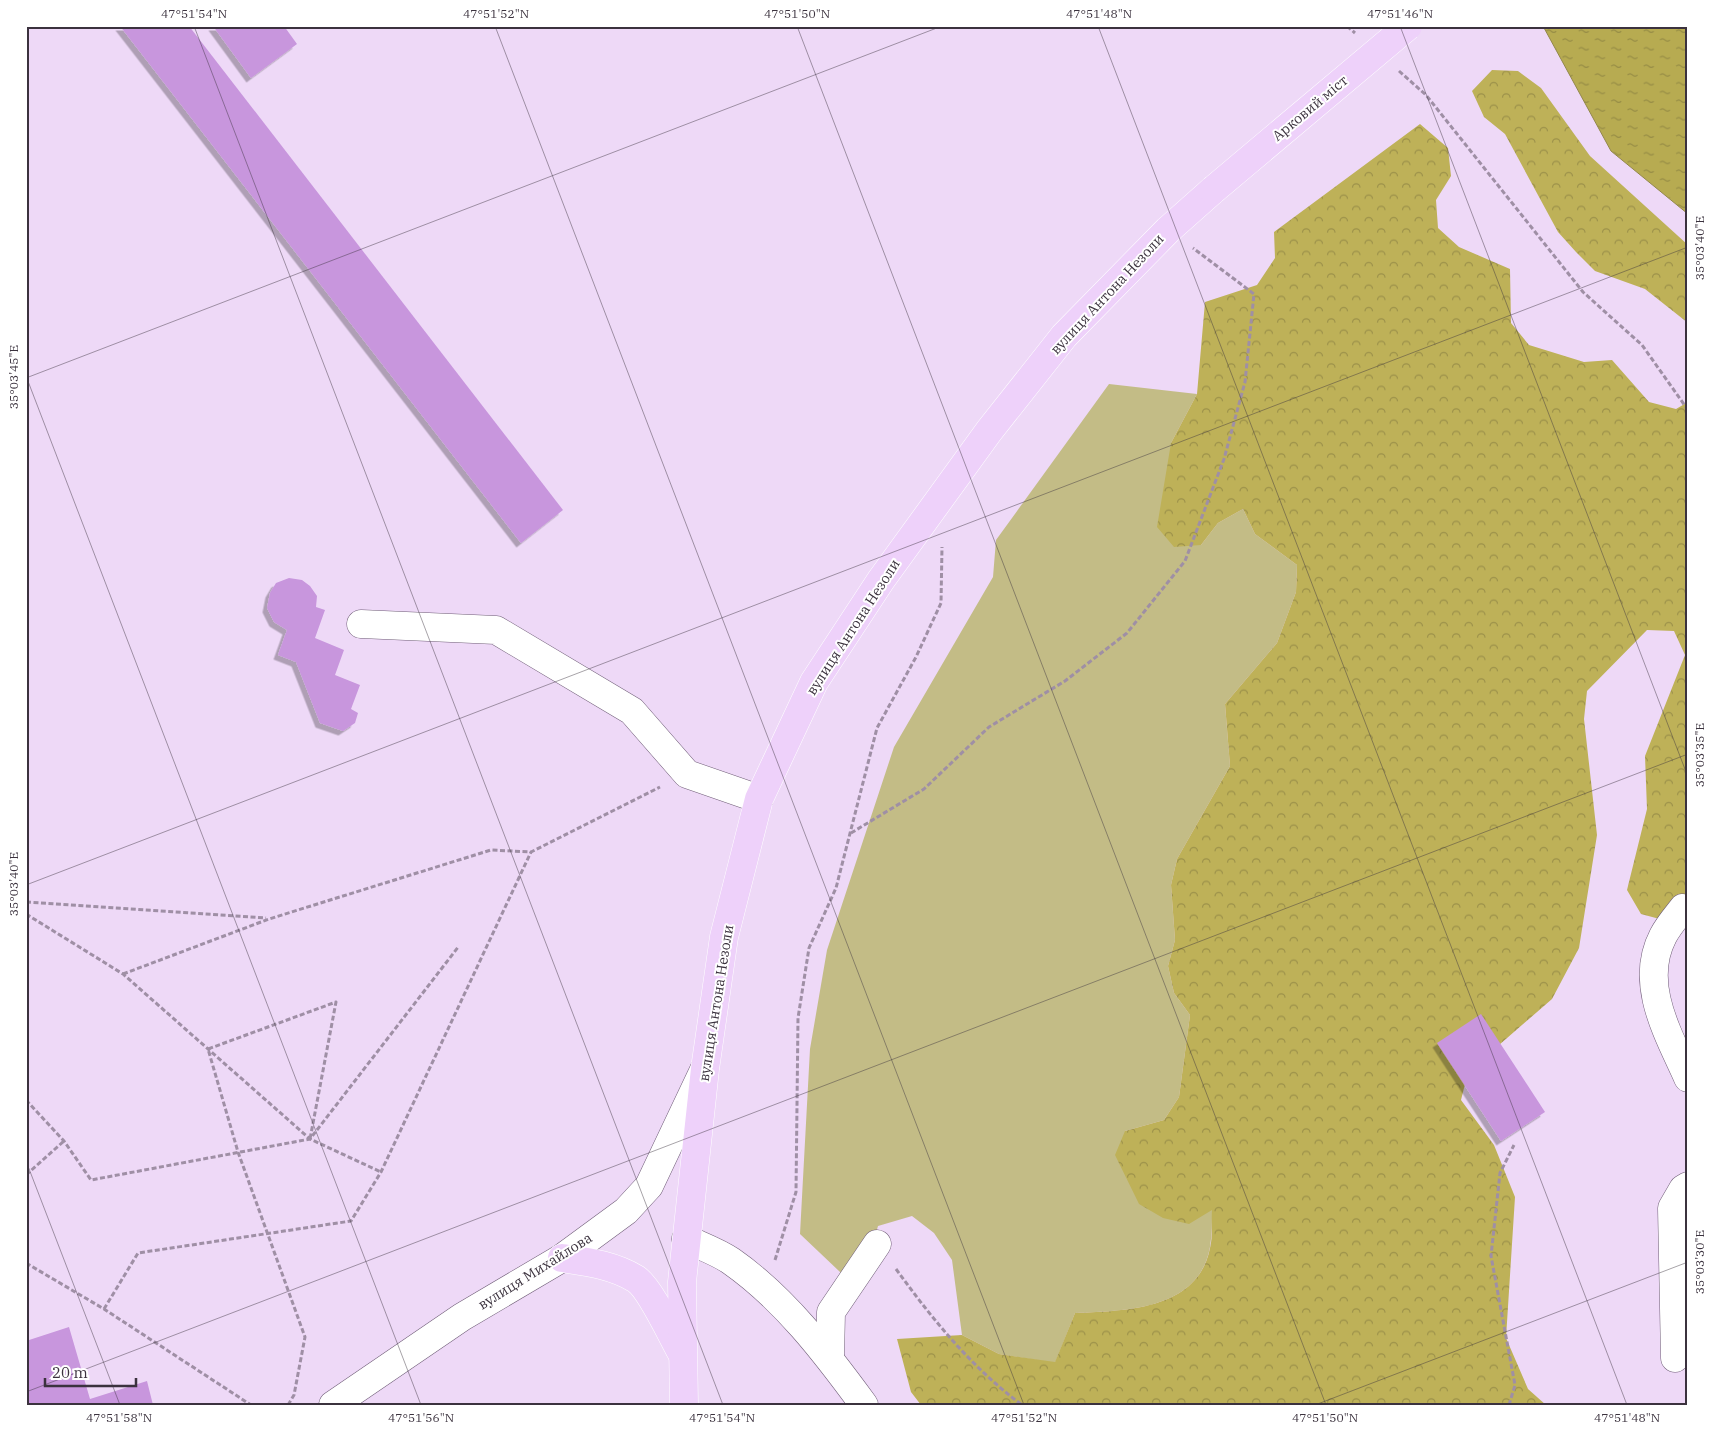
<svg xmlns="http://www.w3.org/2000/svg" width="1714" height="1431" font-family="'IBM Plex Serif',serif">
<style>
.grass{fill:#c3bc86}
.forest{fill:url(#forest-crowns)}
.water{fill:url(#water-ripples);stroke:#92874b}
.building{fill:#c896dd;filter:url(#shadow)}
.lines{fill:none;stroke-linecap:round;stroke-linejoin:round}
.minor-casing{stroke:#705e78;stroke-width:29}
.major-casing{stroke:#fff;stroke-width:29}
.path{stroke:#9f8fa5;stroke-width:3;stroke-dasharray:5 2.5;stroke-linecap:butt}
.minor{stroke:#fff;stroke-width:28}
.major{stroke:#eed1fa;stroke-width:28}
.major-bridge-casing{stroke:#fff;stroke-width:29;stroke-linecap:butt}
.major-bridge{stroke:#eed1fa;stroke-width:28}
.ticks{fill:none;stroke:#3b323e;stroke-width:1;stroke-opacity:0.45}
.labels{text-anchor:middle;stroke-width:4;stroke-linejoin:round;paint-order:stroke}
.street-label{font-size:14px;fill:#3b323e;stroke:#fff}
.neatline{fill:none;stroke:#3b323e;stroke-width:2}
.ticks-label{font-size:12px;text-anchor:middle;fill:#3b323e}
</style>
<defs>
<pattern id="forest-crowns" width="20" height="18" patternUnits="userSpaceOnUse" patternTransform="scale(1.25)"><rect width="20" height="18" fill="#beb158"/><path d="M2 6a3 3 0 1 1 6 0M12 15a3 3 0 1 1 6 0" fill="none" stroke="#9c914a"/></pattern>
<pattern id="water-ripples" width="26" height="14" patternUnits="userSpaceOnUse" patternTransform="scale(1.25)"><rect width="26" height="14" fill="#b7ab51"/><path d="M2 4q2-2 4 0t4 0M15 11q2-2 4 0t4 0" fill="none" stroke="#968c45"/></pattern>
<filter id="shadow"><feDropShadow dx="-4.5" dy="4.5" stdDeviation="0" flood-color="#0004"/></filter>
</defs>
<rect width="100%" height="100%" fill="#eed9f7"/>
<path class="grass" d="M1109,384L1197,394L1171,443L1201,545L1218,523L1243,509L1255,534L1297,565L1296,592L1277,643L1225,704L1230,766L1177,859L1171,885L1175,940L1168,966L1174,993L1190,1015L1179,1097L1164,1120L1125,1131L1212,1209C1212,1222 1212,1235 1210,1247C1199,1310 1125,1311 1075,1313L1055,1363L999,1354L962,1335L952,1260L934,1233L912,1216L878,1226L859,1290L800,1234L810,1049L827,950L894,747L993,577L996,540Z"/>
<g class="forest">
<path d="M1492,70L1518,71L1541,88L1590,156L1688,245V323L1645,289L1595,271L1576,252L1558,232L1505,134L1484,117L1472,91Z"/>
<path d="M1420,124L1448,148L1451,176L1436,200L1438,228L1459,247L1510,269L1511,323L1529,345L1584,362L1612,360L1649,402L1676,409L1688,402V912L1667,921L1641,914L1627,890L1647,809L1645,756L1685,655L1674,631L1647,630L1587,691L1584,719L1597,835L1579,948L1552,999L1468,1072L1461,1100L1494,1145L1515,1197L1506,1338L1528,1389L1546,1405H921L911,1392L897,1339L962,1335L999,1354L1055,1362L1075,1313C1125,1311 1198,1310 1210,1248C1213,1236 1211,1222 1212,1210L1189,1224L1163,1218L1139,1204L1115,1155L1125,1131L1164,1120L1179,1097L1190,1015L1174,993L1168,966L1175,940L1171,885L1177,859L1230,766L1225,704L1277,643L1296,592L1297,565L1255,534L1243,509L1218,523L1201,545L1174,547L1157,527L1171,443L1197,394L1205,302L1257,285L1275,258L1274,232Z"/>
</g>
<path class="water" d="M1543,26H1688V214L1611,151Z"/>
<g class="building">
<path d="M120,26H189L563,510L521,543Z"/>
<path d="M213,26H284L297,44L251,78Z"/>
<path d="M289,578L302,580L310,586L317,596L316,607L325,610L315,638L344,650L335,675L360,685L351,709L358,713L355,723L343,731L320,723L296,662L278,655L287,630L274,622L267,608L270,593L276,583Z"/>
<path d="M1481,1014L1545,1112L1501,1141L1437,1043Z"/>
<path d="M69,1327L90,1399L147,1381L153,1405H26V1341Z"/>
</g>
<g class="lines">
<g class="minor-casing">
<g id="minor">
<path d="M361,624L496,630L632,711L687,774L759,799"/>
<path d="M1683,908C1676,917 1668,926 1663,936C1638,984 1669,1035 1688,1078"/>
<path d="M686,1239C701,1246 718,1252 731,1261C784,1298 826,1353 864,1405"/>
<path d="M830,1358L831,1312L877,1244"/>
<path d="M1675,1358L1672,1208L1683,1189L1688,1186"/>
<path d="M333,1405L462,1317L562,1258L626,1211L649,1186L704,1070"/>
</g>
</g>
<g class="major-casing">
<g id="major">
<path d="M562,1258C588,1262 613,1265 636,1279C650,1288 672,1336 681,1352"/>
<path d="M684,1405L682,1282L705,1069L724,937L759,799L814,682L881,580L989,431L1064,336L1168,230L1213,190"/>
</g>
</g>
<g class="path">
<path d="M1347,26L1355,33"/>
<path d="M1399,71L1426,95L1583,292L1642,345L1688,410"/>
<path d="M851,833L924,789L989,727L1065,681L1127,633L1185,561L1224,459L1245,382L1254,294L1193,248"/>
<path d="M26,902L266,918"/>
<path d="M26,914L123,974L310,1139L381,1172"/>
<path d="M123,974L269,919L491,850L531,852L660,787"/>
<path d="M26,1100L64,1141L91,1180L310,1139L459,946"/>
<path d="M26,1175L64,1141"/>
<path d="M775,1260L796,1192L798,1018L809,948L836,888L877,728L916,657L941,603L942,547"/>
<path d="M26,1263L104,1309L251,1405"/>
<path d="M896,1269C933,1320 971,1367 1022,1405"/>
<path d="M104,1309L138,1253L351,1221L381,1172L531,852"/>
<path d="M288,1405L294,1395L305,1337L238,1152L208,1049L336,1002L310,1139"/>
<path d="M1509,1405L1515,1385L1491,1256L1500,1173L1514,1145"/>
</g>
<use href="#minor" class="minor"/>
<use href="#major" class="major"/>
<g class="major-bridge-casing">
<path id="major-bridge" d="M1213,190L1408,26"/>
</g>
<use href="#major-bridge" class="major-bridge"/>
</g>
<path class="ticks" d="M194,26L723,1405M495,26L1024,1405M797,26L1326,1405M1098,26L1627,1405M1400,26L1688,777M26,376L421,1405M26,378L942,26M26,885L1688,247M26,1161L120,1405M26,1392L1688,754M1315,1405L1688,1262"/>
<g class="labels">
<g class="street-label">
<text transform="translate(1310 108) rotate(-40)" y="5">Арковий міст</text>
<text transform="translate(1107 294) rotate(-47)" y="5">вулиця Антона Незоли</text>
<text transform="translate(853 627) rotate(-57)" y="5">вулиця Антона Незоли</text>
<text transform="translate(716 1003) rotate(-81)" y="5">вулиця Антона Незоли</text>
<text transform="translate(535 1271) rotate(-32)" y="5">вулиця Михайлова</text>
</g>
</g>
<rect width="1714" height="1431" fill="none" stroke="#ffffff" stroke-width="55"/>
<path d="M45 1378v8h91v-8" fill="none" stroke="#3b323e" stroke-width="2.5"/>
<text x="52" y="1378" font-size="15" fill="#3b323e" stroke="#ffffff" stroke-width="4" paint-order="stroke">20 m</text>
<rect x="28" y="28" width="1658" height="1376" class="neatline"/>
<g class="ticks-label">
<text x="194" y="18">47°51'54"N</text>
<text x="496" y="18">47°51'52"N</text>
<text x="797" y="18">47°51'50"N</text>
<text x="1099" y="18">47°51'48"N</text>
<text x="1400" y="18">47°51'46"N</text>
<text transform="translate(1700 248) rotate(-90)" y="4">35°03'40"E</text>
<text transform="translate(14 377) rotate(-90)" y="4">35°03'45"E</text>
<text transform="translate(1700 755) rotate(-90)" y="4">35°03'35"E</text>
<text transform="translate(14 884) rotate(-90)" y="4">35°03'40"E</text>
<text transform="translate(1700 1262) rotate(-90)" y="4">35°03'30"E</text>
<text x="119" y="1422">47°51'58"N</text>
<text x="421" y="1422">47°51'56"N</text>
<text x="722" y="1422">47°51'54"N</text>
<text x="1024" y="1422">47°51'52"N</text>
<text x="1325" y="1422">47°51'50"N</text>
<text x="1627" y="1422">47°51'48"N</text>
</g>
</svg>
